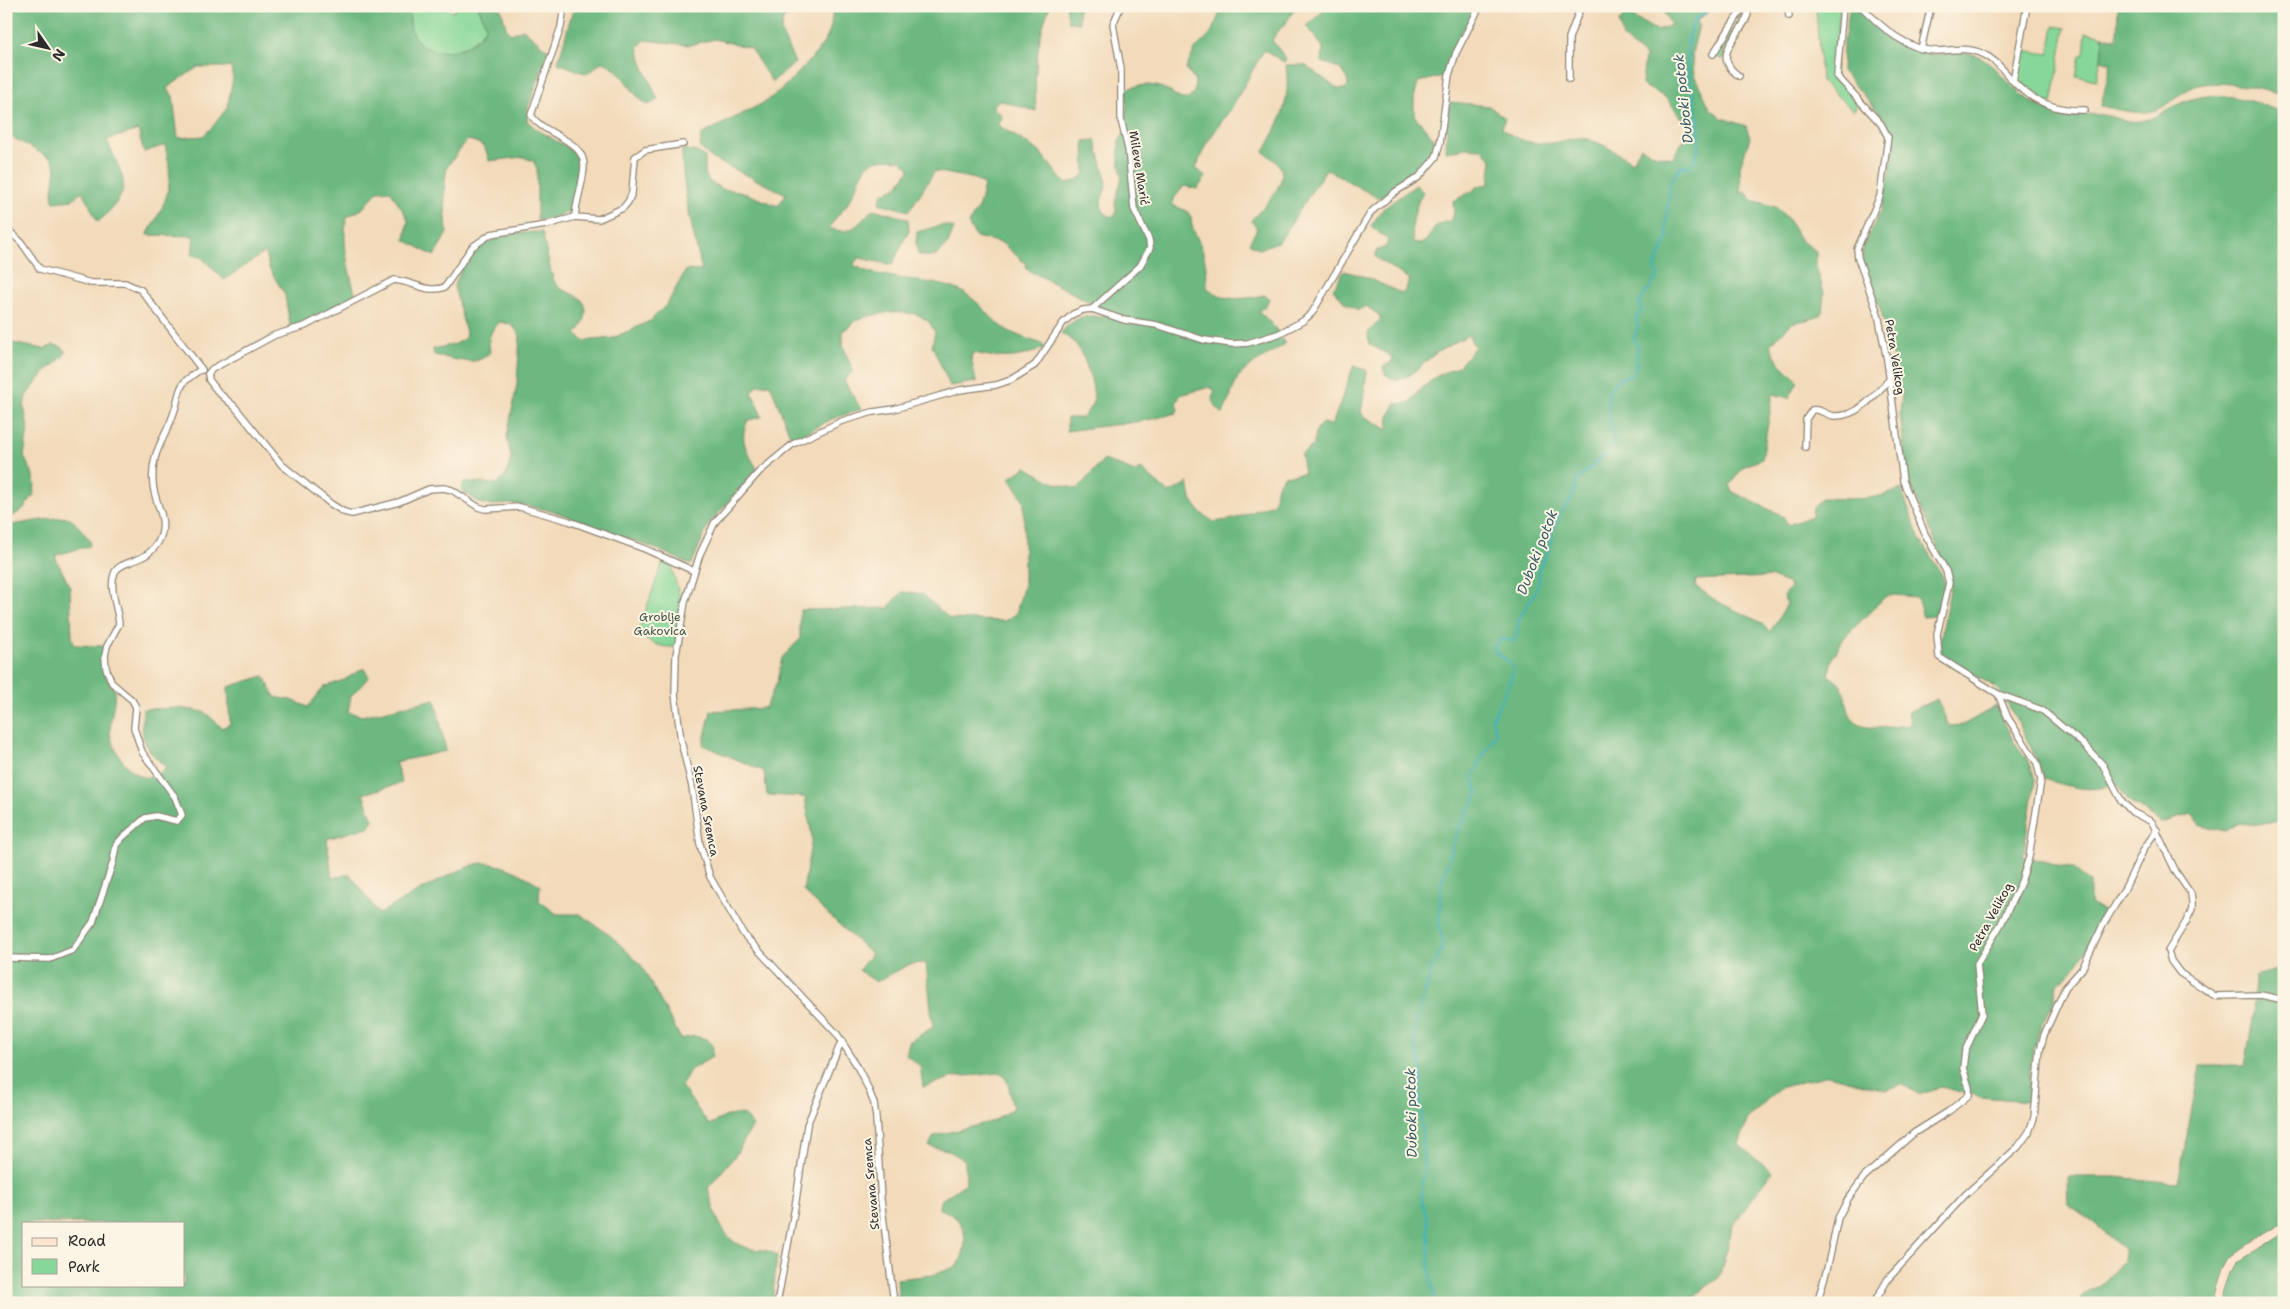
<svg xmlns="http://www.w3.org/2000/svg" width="2290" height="1309" font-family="'Shantell Sans',sans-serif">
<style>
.green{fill:#86d798;stroke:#588162}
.forest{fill:#6cb880;stroke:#4c7256;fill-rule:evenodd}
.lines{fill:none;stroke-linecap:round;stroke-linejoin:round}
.stream{stroke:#44b2bf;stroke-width:2}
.street-casing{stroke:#8e8272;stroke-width:8}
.secondary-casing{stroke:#8e8272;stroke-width:9}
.street{stroke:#fff;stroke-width:5.5}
.secondary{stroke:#fde4d0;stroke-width:8}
.labels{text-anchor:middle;stroke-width:4;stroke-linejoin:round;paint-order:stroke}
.street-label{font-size:12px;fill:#2b2b2b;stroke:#fcf5e5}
.park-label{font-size:12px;fill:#425646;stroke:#fcf5e5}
.water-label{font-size:14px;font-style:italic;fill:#345a5f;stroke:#fcf5e5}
</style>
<rect width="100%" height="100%" fill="#fcf5e5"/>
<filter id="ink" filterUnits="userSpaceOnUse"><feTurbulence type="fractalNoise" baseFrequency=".02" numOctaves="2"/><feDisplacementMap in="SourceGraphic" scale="10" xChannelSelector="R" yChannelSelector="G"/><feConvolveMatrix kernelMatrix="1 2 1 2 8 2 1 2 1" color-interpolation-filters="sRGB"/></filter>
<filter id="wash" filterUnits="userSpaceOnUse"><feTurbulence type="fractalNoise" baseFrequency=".0096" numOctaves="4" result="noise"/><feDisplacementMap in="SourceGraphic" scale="20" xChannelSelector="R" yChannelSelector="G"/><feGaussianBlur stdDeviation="1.12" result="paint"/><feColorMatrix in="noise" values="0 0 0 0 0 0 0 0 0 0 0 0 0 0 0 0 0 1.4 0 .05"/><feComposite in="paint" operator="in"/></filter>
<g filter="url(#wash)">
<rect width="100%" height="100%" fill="#f2daba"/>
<g class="green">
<path d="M409,6H446L452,12L461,6H478L486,26C473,54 423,63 411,30C409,23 410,13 409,6Z"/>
<path d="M1816,6H1840L1835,77L1857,102L1855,109L1853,110L1821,81Z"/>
<path d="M1746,9L1747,12L1725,49L1723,59L1715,57Z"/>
<path d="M2054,26L2065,28L2052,104L2033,96L2016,77L2022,50L2049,54Z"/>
<path d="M2086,32L2103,36L2101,60L2096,80L2076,76L2080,55H2084Z"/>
<path d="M663,562L671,566L682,604L675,647C659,648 650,642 637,634Z"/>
</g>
<g class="forest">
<path d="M6,6H409C410,13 409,23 411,30C423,63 474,55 486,26L478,6H499C505,15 503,27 511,34L523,29L549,51L528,107L527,121L535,128L576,153L580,166L572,211L546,220H537V168L533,161L523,157L489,161C487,147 480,142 467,140L447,167L444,188L447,233L434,256L405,240L408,219L390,190L378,191L362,209L347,217C341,242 349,272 356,296L298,325L290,326L285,295L269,268L265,252L224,280L200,256L192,255L194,236L147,235C168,199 175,186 165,145L144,152L138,130L107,140C124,181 136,188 98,222L82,191L72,200L54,202L52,198L56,169L52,159L6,134ZM198,67H231L233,79L227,108L214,125L203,136L178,138L173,96L167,88Z"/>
<path d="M574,6H825L798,8L783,19L781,32L795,63L772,82L750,48L715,39L689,45L645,40L638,47L642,63L658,100L648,105C630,95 622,66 602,62L587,74L558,63Z"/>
<path d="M833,6H1050C1036,40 1034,75 1036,111L999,100L994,105V110L1002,115L998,125L1040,152L1061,179L1067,184L1079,179L1085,173L1084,141L1095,140L1107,183L1101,201L1102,209L1107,215L1113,217L1116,213L1115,203L1122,177L1119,161V141L1126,131L1127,89C1142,84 1156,83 1170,92C1177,96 1180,100 1188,99L1194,93L1195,81L1186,69L1195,49L1211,33L1223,6H1290L1294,9C1289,22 1278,29 1272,40L1286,59L1284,62L1264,50L1232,107L1206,144L1196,168L1206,177L1197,189L1184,186L1175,197L1172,205L1187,211L1191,217C1191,229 1197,236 1201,247C1206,260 1207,273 1207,287C1221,303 1246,299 1265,295L1269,299L1265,307L1259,311L1276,329L1285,344L1249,367L1238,377L1223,414L1216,407L1212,398L1215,391L1210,387L1180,395L1176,404L1178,410L1176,413C1140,424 1104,425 1067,431V418H1082C1086,414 1091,407 1093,402C1097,389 1083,351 1074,342C1070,338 1065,336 1061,333C1072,320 1084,312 1102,318L1105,310L1026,269V264L1002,243L976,237L968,224L979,206L984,185L975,179L935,171L909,211L879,203L883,193L896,188L910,169L901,160C859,156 867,170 850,200C844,210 835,217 829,228C853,236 857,225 873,209L908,219L909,230L892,265L860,258L853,264C871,279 928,279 953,288C978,296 985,315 1004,328C1016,336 1030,340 1043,344L1044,348C1015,360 1004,359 973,353L971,357L976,382L950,386L932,345L935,332L929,322L917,314L890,312L860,318L843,331V346L853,371L844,381L861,409L832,419L792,440L770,384L758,385L752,392L762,417L748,420C738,441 747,450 757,469L709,524L691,565L659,550L553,511L517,504L488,505L480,503L461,490L464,482L498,484L506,475L511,458L507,437L517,384L520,335L511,324L500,322C489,331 488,338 490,352C476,369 453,358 434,355L433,349L456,344L465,338L466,333L454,286C459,276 464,260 472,252C490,235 518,232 542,232C545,243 550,275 555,282C560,291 569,291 578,297C592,306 585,324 576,334L584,341L613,338L650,321L667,304L686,270L702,271C693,231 682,191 682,149L697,152L705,157V174L709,181L722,189L739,191L778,206L786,194L713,159L700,148L701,135L767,101C784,88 821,53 829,33C832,25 832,15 833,6Z"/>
<path d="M1066,6H1078L1079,23L1069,22Z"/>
<path d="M1324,6H1479L1462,31L1444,76L1418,82L1414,98V115C1419,122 1434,136 1435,143C1440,161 1393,193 1378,198L1326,169L1280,241L1259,249L1249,243L1257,229L1251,220C1261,210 1287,185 1281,169C1278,162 1270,157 1264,152C1281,121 1291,101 1286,65H1305L1338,89H1345L1348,85C1346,68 1336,67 1322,62L1323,47L1306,26L1322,12Z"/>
<path d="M1661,6H1715L1697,21L1699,25L1692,53L1694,75L1710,108L1722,118L1746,126L1750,138L1740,166L1741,193L1745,191L1752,200L1776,207L1787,218L1801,241L1816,251V266L1824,293L1822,314L1815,318L1792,323L1770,345L1778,361L1798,381L1789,398L1773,394L1762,459L1743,467L1730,485L1733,492L1783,516L1788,525L1812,516L1813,508L1822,498C1851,499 1874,501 1901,489L1920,540L1941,573L1945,584L1935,616L1923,617L1917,597L1894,595L1885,597L1844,638L1833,657L1828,675C1835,680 1841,683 1844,692C1849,706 1846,724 1868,727C1881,729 1897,726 1911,725L1908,712L1937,699L1949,726L1963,725L1996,706L2014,742L2027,759L2035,779L2023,856L2074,869L2090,882V904L2105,912C2091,940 2083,965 2057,984L2053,1004L2041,1025L2031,1060L2028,1101L1981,1097L1941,1087L1918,1094L1902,1084L1886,1090L1828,1075L1779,1088L1748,1118L1739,1145L1772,1172L1733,1225L1720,1275L1688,1303H899L897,1279L933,1275L958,1266C970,1243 968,1217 939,1209L940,1201L966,1183L965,1160L947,1150L929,1146L934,1136L994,1121L1013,1108L1008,1083L1002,1073L954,1077L923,1087L920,1066L906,1055L909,1042L933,1027L926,963L910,964L876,982L859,970L871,954L803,891L812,838L805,797L767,795L764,771L703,745L711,711L765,708L777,682L782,658L800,639V610L888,608L902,592L922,594L950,619L1004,621L1016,614L1024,584V501L1010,478L1026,467L1052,482L1077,489L1104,460L1135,472L1141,469L1169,493L1188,483L1191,499L1201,513L1214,522L1234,519L1274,503L1277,485L1284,476L1304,473L1301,455L1314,445C1314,435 1315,430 1322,423L1332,425L1354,365L1367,371L1361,414L1388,430L1389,417L1395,404L1409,403L1421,389L1437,376L1459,366L1475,347L1468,335L1436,353L1410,375L1396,381L1385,374L1383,366L1391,363L1393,357L1369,344L1368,333L1380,320V316L1366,306L1358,310L1345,303L1333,289L1344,271L1366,277L1403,294L1410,280L1375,257L1377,250L1386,247L1388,240L1371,226L1383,209L1416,185L1423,192C1415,205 1410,227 1413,242L1421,244C1435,236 1428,224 1450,221L1454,213L1453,201L1473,191L1477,186L1489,184L1492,160L1482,149L1465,148L1446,152L1447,122L1450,102L1489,106L1505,118L1502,128C1513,140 1536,145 1552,143C1561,142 1571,138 1579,138C1598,139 1617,153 1632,162L1641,147L1650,153L1672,158L1691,129L1665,97L1642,85L1645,56L1623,38L1619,21L1628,14L1657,31L1671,25ZM1771,577L1788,583L1790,588L1783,595L1787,604L1770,632L1760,622L1718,602L1695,586L1696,580Z"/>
<path d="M1850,6H1858C1878,29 1901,51 1933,54C1947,55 1964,50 1978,56C1994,63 2002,77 2015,89C2027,100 2044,111 2061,114C2075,116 2089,113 2103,115C2115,117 2127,123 2140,121C2156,119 2167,109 2181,103C2216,87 2250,100 2284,113V820L2259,825L2239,823L2226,831L2201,826L2192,814L2161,823L2128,800L2116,783C2095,794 2067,787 2045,779C2040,765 2006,695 1996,688C1978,675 1955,668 1941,652L1940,643L1951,584L1948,571L1908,479L1900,414L1902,394L1881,311L1862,260L1863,245L1881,211L1888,183L1893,156L1892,136L1888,125L1878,111L1842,71L1843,46Z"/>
<path d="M2118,6H2284V96C2262,89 2215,77 2193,87C2181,92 2172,103 2161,108C2142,117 2121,110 2101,106L2111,63L2101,60L2103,36L2117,39Z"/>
<path d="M942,225L954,228L948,244L936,256H924L918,254L916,243L917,232Z"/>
<path d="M6,342L44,349L54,345L62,347L66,352L62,358L46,371L26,396L24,407L28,428L24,457L32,472L35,485L33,496L24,508L8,520L11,525C20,524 65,515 70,518C72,519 89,538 90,541V546L56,555V559L70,587L72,638L75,645L103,646C102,663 103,678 115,690C115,704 110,718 110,732C111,748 132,781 150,777C156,776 162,771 167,768C145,749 140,740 143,709L180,708L205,712L222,728L230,724L228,687L264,676L275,697L291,700L308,707L324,687L344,680L364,668L369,677L351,696L348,712L362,716L435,699L446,751L395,762L402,783L363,794L373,820L368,827L327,839L332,878L350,874L379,914C396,904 467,862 483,863C503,863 523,875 540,885L539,901L557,914H580L611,936L641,965L681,1039L694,1036L707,1039L713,1047L712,1057L690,1070L681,1086L709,1125L727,1116L743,1114L753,1126L734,1157L708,1188C715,1212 720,1240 747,1248C758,1251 769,1248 777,1256L772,1303H6ZM24,1223H184V1285H24Z"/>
<path d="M2277,970L2284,974V1303H2078L2082,1297L2105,1281L2124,1260L2123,1249L2094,1223L2068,1205L2067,1177H2115L2178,1183L2200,1066H2245L2253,1019L2255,976Z"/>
</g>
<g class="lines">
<path class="stream" d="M1436,1303C1427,1276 1430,1248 1428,1221C1427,1214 1423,1208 1422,1202C1421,1191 1422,1181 1424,1170L1420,1092L1422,1069L1415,1046V1030L1430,974L1443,946L1439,921L1441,884L1457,832L1478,793C1476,788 1473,782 1473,777C1474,771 1492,742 1496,733L1492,719L1511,679L1513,670C1511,667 1511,664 1508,661C1503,655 1494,656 1494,646L1501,639L1513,641L1516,638L1518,621L1535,592L1539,580L1538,571L1551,546V535L1560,514L1571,500L1577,480L1607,452L1614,440C1610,414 1596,379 1633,375C1638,368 1635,359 1638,350L1634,338L1638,328L1636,319L1642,309L1639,303L1658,276L1655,267L1668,237L1666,229L1670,182L1681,166L1689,167C1720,136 1669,61 1695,20C1700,13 1709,12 1714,6"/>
</g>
</g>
<g filter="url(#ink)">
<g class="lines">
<g class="street-casing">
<g id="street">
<path d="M564,6L561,27L531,115C544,136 585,139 584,167C583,184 576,201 575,217"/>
<path d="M1787,6L1789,16"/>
<path d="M1843,6L1837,76L1881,124L1888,137L1880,196L1857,249L1858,258L1878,314L1887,360L1903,481L1925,534L1946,571L1949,583L1937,634L1939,657L1998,694L2042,710L2083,744L2103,765L2121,800L2132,812L2152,822L2176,872L2191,894L2192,901V909L2186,922L2168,951L2171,961L2180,973L2215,996L2261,995L2284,1000"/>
<path d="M1861,6C1881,27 1907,51 1938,51C1953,50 1969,47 1983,54C1995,59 2003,70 2011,79C2031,102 2055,111 2085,110"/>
<path d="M1921,49L1931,6"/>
<path d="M1713,54L1744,6"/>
<path d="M1739,76C1735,73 1730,69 1728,64C1718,46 1753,24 1748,6"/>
<path d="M1569,79V38L1581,6"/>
<path d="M2013,81L2027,6"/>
<path d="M6,228L21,242L40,269L91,283H125L141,290L202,370"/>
<path d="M1092,309L1140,266L1150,248L1149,240L1134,209L1128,149L1121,120V69L1113,24L1121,6"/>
<path d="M208,374L212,369L275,335L305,326L394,280C412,281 427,294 445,287L472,247L491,234L546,225L575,217L599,219L623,208L628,202L632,193L635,157L645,150L683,144"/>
<path d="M208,374L209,380L219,393L235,407L282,465L331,504L344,512L352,514L399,502L429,489L444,488L452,490L478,507L485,509L520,507L569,521L645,549L694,571"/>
<path d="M1805,447L1806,419L1812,410C1821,408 1826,416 1835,416C1858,417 1875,395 1889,380"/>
<path d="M6,958L50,959L73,950L93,922L113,862L116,845L123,837L145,818L156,816L177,821L182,815L175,797L142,752L134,728L136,707L132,700L112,683L106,668L105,656L107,646L119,624C118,609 108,587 115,572C121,559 151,564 161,536C167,516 154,502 153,484C150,450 167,438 175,409C178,401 178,391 183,384C187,378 195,374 201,369"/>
<path d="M778,1298L795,1207L807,1125L842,1040"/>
<path d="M894,1303L881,1200L876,1118L874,1103L867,1086L856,1064L837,1034L744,935L710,877L700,844L692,787L681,741L675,694L676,655L685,602L700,554L715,522L759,472L793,444L842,421L873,412L894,409L960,390L996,385L1011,380L1035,365L1063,323L1073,314L1083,310L1092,309L1124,320L1157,325L1204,340L1233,344L1248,343L1278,334L1303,321L1312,313L1371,212L1395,192L1419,177L1436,157L1440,143L1449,75L1456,53L1480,6"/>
<path d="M1817,1303L1827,1269L1838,1218L1848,1199L1864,1177L1914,1133L1949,1111L1969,1095V1088L1963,1068L1965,1051L1982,1014L1977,964L2001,924L2021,882L2029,857L2041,780L2037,763L2008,718L1998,694"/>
<path d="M1874,1303L1888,1279L1965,1195L2018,1147L2029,1132L2034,1118L2040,1050L2044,1035L2065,988L2082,969L2103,925L2124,890L2145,847L2157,830"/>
</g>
</g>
<g class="secondary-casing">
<path id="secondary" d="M2218,1303L2229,1267L2234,1258L2284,1226"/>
</g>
<use href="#street" class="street"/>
<use href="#secondary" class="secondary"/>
</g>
</g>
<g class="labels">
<g class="street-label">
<text transform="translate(1139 168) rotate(81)" y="4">Mileve Marić</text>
<text transform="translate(1895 357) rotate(81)" y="4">Petra Velikog</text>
<text transform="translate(706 811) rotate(79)" y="4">Stevana Sremca</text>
<text transform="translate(1991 917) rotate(-61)" y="4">Petra Velikog</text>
<text transform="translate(871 1184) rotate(-95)" y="4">Stevana Sremca</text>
</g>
<g class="park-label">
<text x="660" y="621">Groblje<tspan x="660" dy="14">Gakovica</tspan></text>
</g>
<g class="water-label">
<text transform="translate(1683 99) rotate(-96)" y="5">Duboki potok</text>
<text transform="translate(1537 552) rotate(-69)" y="5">Duboki potok</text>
<text transform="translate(1411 1113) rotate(-91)" y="5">Duboki potok</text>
</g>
</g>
<rect width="2290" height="1309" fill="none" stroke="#fcf5e5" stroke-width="25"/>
<rect x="22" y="1222" width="162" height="65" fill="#fcf5e5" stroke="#a8a49b"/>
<rect x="32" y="1238" width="25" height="8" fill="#fde4d0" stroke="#a8a49b"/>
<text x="68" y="1246" font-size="15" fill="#2b2b2b">Road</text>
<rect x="32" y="1259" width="25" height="15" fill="#86d798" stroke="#a8a49b"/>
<text x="68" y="1272" font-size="15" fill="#2b2b2b">Park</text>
<g transform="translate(48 48) rotate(124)" stroke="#fcf5e5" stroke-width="4" paint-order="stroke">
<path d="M0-4L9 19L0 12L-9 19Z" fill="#2b2b2b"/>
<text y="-8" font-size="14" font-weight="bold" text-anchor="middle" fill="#2b2b2b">N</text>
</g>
</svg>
